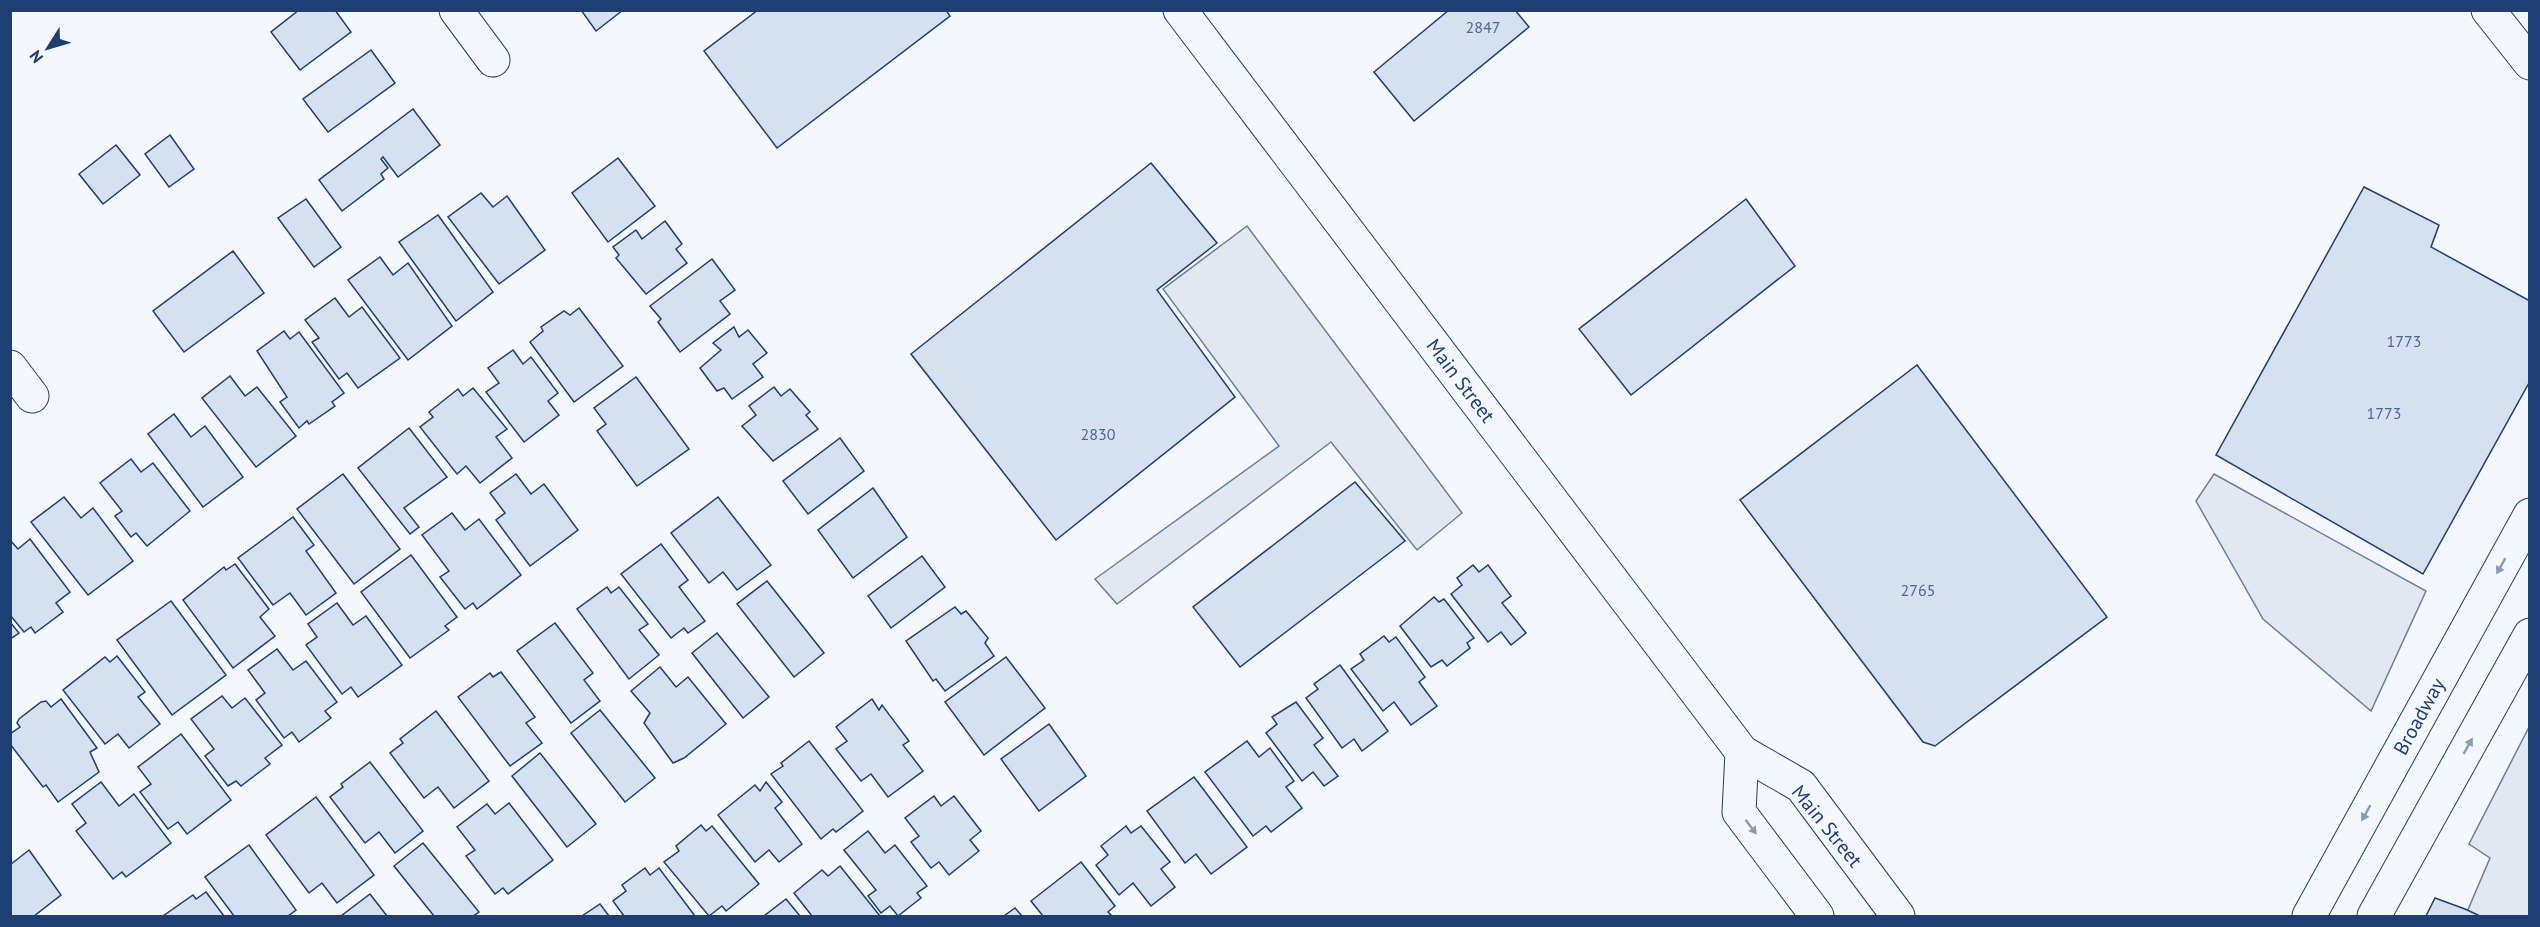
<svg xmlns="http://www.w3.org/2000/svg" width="2540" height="927" font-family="'PT Sans',sans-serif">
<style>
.parking{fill:#e3e8f0;stroke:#687fa3;stroke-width:1.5}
.building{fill:#d5e0f0;stroke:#1d3f73;stroke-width:1.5}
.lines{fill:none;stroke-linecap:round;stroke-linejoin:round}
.minor-casing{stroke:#1d3f73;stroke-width:35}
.major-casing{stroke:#1d3f73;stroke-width:35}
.minor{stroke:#f4f7fb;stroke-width:33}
.major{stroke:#f4f7fb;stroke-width:33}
.oneway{fill:#889bb7}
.labels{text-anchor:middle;stroke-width:4.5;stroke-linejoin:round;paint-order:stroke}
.number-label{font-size:16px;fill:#4b6792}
.street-label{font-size:20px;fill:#1d3f73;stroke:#f4f7fb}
</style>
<rect width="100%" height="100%" fill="#f4f7fb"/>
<g class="parking">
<path d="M1247,226L1462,513L1417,550L1331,442L1117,604L1095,579L1279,446L1163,289Z"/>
<path d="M2214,474L2426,591L2371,711L2263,619L2196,501Z"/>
<path d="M2529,727V916H2475L2467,912L2490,858L2469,844Z"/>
</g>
<g class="building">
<path d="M299,10H335L351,32L300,70L271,32Z"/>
<path d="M581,10H623L596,31Z"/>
<path d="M758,10H946L950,16L777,148L704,51Z"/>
<path d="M1449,10H1515L1529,27L1414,121L1374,72Z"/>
<path d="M371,50L395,83L328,132L303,99Z"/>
<path d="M413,109L440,145L398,177L383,157L381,159L388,168L381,174L384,179L342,211L319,180Z"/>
<path d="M170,135L194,169L169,187L145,154Z"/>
<path d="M116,145L140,175L103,204L79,174Z"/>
<path d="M618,158L655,206L608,242L572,193Z"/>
<path d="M1151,163L1217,243L1157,290L1235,397L1056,540L911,354Z"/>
<path d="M2364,187L2439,225L2431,247L2530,301V381L2423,574L2216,455Z"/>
<path d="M481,193L493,207L507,196L545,250L499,284L448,217Z"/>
<path d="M306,199L341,247L314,267L278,218Z"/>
<path d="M1746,199L1795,266L1631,395L1579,329Z"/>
<path d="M438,215L493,292L456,321L399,242Z"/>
<path d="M665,221L682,244L676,249L687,263L646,294L616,258L619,255L613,247L636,230L642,239Z"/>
<path d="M233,251L264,293L184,352L153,311Z"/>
<path d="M380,257L393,275L408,263L452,326L408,360L348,280Z"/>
<path d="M712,259L735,290L720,301L730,314L680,352L658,322L661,319L650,306Z"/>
<path d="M335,298L349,317L362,307L400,358L358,388L347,373L339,379L312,342L319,338L305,320Z"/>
<path d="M579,308L623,366L574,402L530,342L543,331L541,327L564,311L570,315Z"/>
<path d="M734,327L739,337L748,330L767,353L753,364L763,377L732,399L724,388L717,391L700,368L721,350L713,343Z"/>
<path d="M284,331L290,339L299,332L344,393L332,402L335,406L309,424L307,421L299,428L280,402L287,397L257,351Z"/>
<path d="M513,350L523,364L531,357L558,393L548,401L559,415L524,442L486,392L499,383L488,368Z"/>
<path d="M1917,365L2107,617L1935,746L1923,742L1740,500Z"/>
<path d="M230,376L245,396L257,387L296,436L256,467L202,398Z"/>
<path d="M636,377L689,449L637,486L597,431L606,424L594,408Z"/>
<path d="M774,387L781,396L790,389L810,412L806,415L818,429L773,461L742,426L756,415L749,406Z"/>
<path d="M473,388L507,429L496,437L512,458L480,483L466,466L457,474L420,427L433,417L429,412L458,389L463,396Z"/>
<path d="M174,414L191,437L205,426L243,477L203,507L148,434Z"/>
<path d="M409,428L447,477L404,508L419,527L410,534L358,468Z"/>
<path d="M840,438L864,471L808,514L783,481Z"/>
<path d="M131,459L141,472L153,463L190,511L147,546L136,533L131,537L115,516L122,511L100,483Z"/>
<path d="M343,474L400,549L354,584L297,509Z"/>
<path d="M516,474L531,494L544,484L578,530L530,566L496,520L505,513L490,493Z"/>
<path d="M1355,482L1405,541L1240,667L1193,607Z"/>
<path d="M873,488L907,537L853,578L818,530Z"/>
<path d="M64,497L81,518L93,508L133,561L88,595L31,522Z"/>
<path d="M718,497L771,565L737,590L723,572L709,583L671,533Z"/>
<path d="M452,513L465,530L479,519L521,575L477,609L473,603L465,609L440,577L449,571L422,535Z"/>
<path d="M293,517L314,545L306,551L336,593L306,615L290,593L273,605L238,558Z"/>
<path d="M30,539L70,592L56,603L63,612L35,633L31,627L24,632L10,615V540L18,549Z"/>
<path d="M661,544L688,580L679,587L705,621L688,633L684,628L671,638L621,574Z"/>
<path d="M411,555L457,617L445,626L449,630L410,658L361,592Z"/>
<path d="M922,556L945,587L891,628L868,596Z"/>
<path d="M235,564L269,609L260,617L275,636L233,668L183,600L224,567L226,570Z"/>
<path d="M1473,565L1479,572L1488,565L1511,596L1502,603L1526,633L1511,645L1501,632L1488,642L1451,594L1462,585L1457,578Z"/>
<path d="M767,581L824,653L794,677L737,604Z"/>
<path d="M607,587L611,593L619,587L648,624L639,630L659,655L629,679L577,609Z"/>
<path d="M1434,597L1439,602L1444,599L1474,638L1467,643L1470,648L1447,666L1442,660L1431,667L1400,626Z"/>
<path d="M171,601L226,675L172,715L117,640Z"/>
<path d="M337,603L353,625L366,616L402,665L358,697L351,687L342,694L306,645L317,637L308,624Z"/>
<path d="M955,607L961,614L966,611L988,638L985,643L994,656L945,691L936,679L933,681L906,641Z"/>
<path d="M10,622L19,633L10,639Z"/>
<path d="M555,623L593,673L584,680L600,701L571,723L517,651Z"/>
<path d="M717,633L769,697L743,718L692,653Z"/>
<path d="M1384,636L1389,642L1396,637L1425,677L1419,682L1437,706L1411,725L1394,702L1383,711L1351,669L1364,660L1360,654Z"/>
<path d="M277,649L293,670L306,661L337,702L325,711L331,718L299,742L292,732L284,738L256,700L265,693L248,670Z"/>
<path d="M117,656L145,692L138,697L160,724L129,748L118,734L105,744L63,690L105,657L110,662Z"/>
<path d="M1006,657L1045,708L984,755L945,702Z"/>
<path d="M1340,665L1388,731L1362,751L1354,739L1342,748L1306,698L1318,689L1314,684Z"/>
<path d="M660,667L676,687L688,677L726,724L684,758L673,763L644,723L650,713L631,691Z"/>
<path d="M501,672L535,717L526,723L542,743L510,766L458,697L490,673L493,677Z"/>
<path d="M222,696L232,708L245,698L282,745L265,758L270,764L241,786L236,781L228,786L205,756L214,749L191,719Z"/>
<path d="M61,699L97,748L90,752L99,772L58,802L46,785L43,787L10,744V734L20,727L17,723L19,719L41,702L46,701L51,707Z"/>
<path d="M872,699L879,710L882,705L909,741L903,745L923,771L888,797L871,774L861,781L836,749L847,741L836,727Z"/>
<path d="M1296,702L1323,738L1314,745L1338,776L1324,786L1313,772L1302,781L1266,733L1277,724L1272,717Z"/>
<path d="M600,710L655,778L625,802L571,733Z"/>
<path d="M436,711L489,781L454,808L438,787L424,798L390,753L403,743L400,739Z"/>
<path d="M1049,724L1086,776L1039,811L1001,759Z"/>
<path d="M181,734L231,800L187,834L178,822L168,829L140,792L151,784L138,767Z"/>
<path d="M809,741L863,811L836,832L833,829L821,839L771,774L783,766L781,763Z"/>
<path d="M1247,741L1259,757L1270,748L1294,781L1286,787L1302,808L1271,832L1266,826L1253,836L1205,772Z"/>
<path d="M540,753L596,824L567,847L512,776Z"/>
<path d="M370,762L423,831L395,853L379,832L365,843L330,797L343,787L341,784Z"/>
<path d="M1194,777L1247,847L1211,874L1196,854L1185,863L1147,811Z"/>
<path d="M101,782L119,806L134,794L171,843L126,877L122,872L113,879L76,831L86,823L72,804Z"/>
<path d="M766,782L782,802L775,808L802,844L779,862L769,850L755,862L718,815L755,785L760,791Z"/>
<path d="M934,796L941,806L954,796L981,831L970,840L979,851L949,875L939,862L931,868L911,842L919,836L905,818Z"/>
<path d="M316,797L374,875L337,903L322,883L309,893L266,835Z"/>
<path d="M509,803L553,860L508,894L503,888L495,894L466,856L475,850L457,827L487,804L495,814Z"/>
<path d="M701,825L706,831L712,826L759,884L726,911L722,906L709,916L664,862L679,851L676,846Z"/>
<path d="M1126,826L1131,833L1141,826L1170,862L1161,869L1175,887L1151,906L1133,883L1119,895L1096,865L1108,855L1101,846Z"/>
<path d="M868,831L885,853L895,845L927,886L917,893L921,898L898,916L890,906L881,913L868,896L876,890L844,850Z"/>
<path d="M423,843L479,912L473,916H434L394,866Z"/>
<path d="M249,845L296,910L288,916H234L205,877Z"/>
<path d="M29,850L61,895L34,916H10V865Z"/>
<path d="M1081,862L1115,906L1108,912L1112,916H1043L1031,901Z"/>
<path d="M840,866L880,916H812L794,893L822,870L828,876Z"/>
<path d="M645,868L650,875L659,868L695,916H624L613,901L626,891L622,885Z"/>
<path d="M206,892L224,916H163L193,895L196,899Z"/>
<path d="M370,894L387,916H341Z"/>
<path d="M2435,898L2465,909L2480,916H2426Z"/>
<path d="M786,899L800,916H764Z"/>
<path d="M600,904L609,916H582Z"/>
<path d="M1015,908L1022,916H1004Z"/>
</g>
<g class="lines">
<g class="minor-casing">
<g id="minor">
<path d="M456,10L493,60"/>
<path d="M2488,10L2530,63"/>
<path d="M10,367L32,396"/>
</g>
</g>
<g class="major-casing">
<g id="major">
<path id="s1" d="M1180,10L1742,752L1801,786L1898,916"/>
<path d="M1742,752L1739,812L1817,916"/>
<path id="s2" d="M2309,916L2530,515"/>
<path d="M2374,916L2530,635"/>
</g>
</g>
<use href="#minor" class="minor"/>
<use href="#major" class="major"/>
</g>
<defs><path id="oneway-solid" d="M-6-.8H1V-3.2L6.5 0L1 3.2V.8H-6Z" transform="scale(1.5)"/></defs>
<g class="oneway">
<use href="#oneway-solid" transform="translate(2501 566) rotate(119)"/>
<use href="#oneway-solid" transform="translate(2468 746) rotate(-61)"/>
<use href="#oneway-solid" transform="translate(2366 813) rotate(119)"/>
<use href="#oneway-solid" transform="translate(1751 827) rotate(53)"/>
</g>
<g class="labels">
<g class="number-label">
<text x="1483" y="33">2847</text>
<text x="2404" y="347">1773</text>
<text x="2384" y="419">1773</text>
<text x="1098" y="440">2830</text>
<text x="1918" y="596">2765</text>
</g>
<g class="street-label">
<text dy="7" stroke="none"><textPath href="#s1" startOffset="465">Main Street</textPath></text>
<text dy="7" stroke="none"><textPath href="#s2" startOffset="228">Broadway</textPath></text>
<text transform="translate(1827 826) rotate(51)" y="7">Main Street</text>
</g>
</g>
<rect width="2540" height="927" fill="none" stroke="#1d3f73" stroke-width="24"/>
<g transform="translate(48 48) rotate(233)" stroke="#f4f7fb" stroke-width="4.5" paint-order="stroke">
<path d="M0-4.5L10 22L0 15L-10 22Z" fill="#1d3f73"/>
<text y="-9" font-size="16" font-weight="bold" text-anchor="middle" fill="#1d3f73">N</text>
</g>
</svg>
